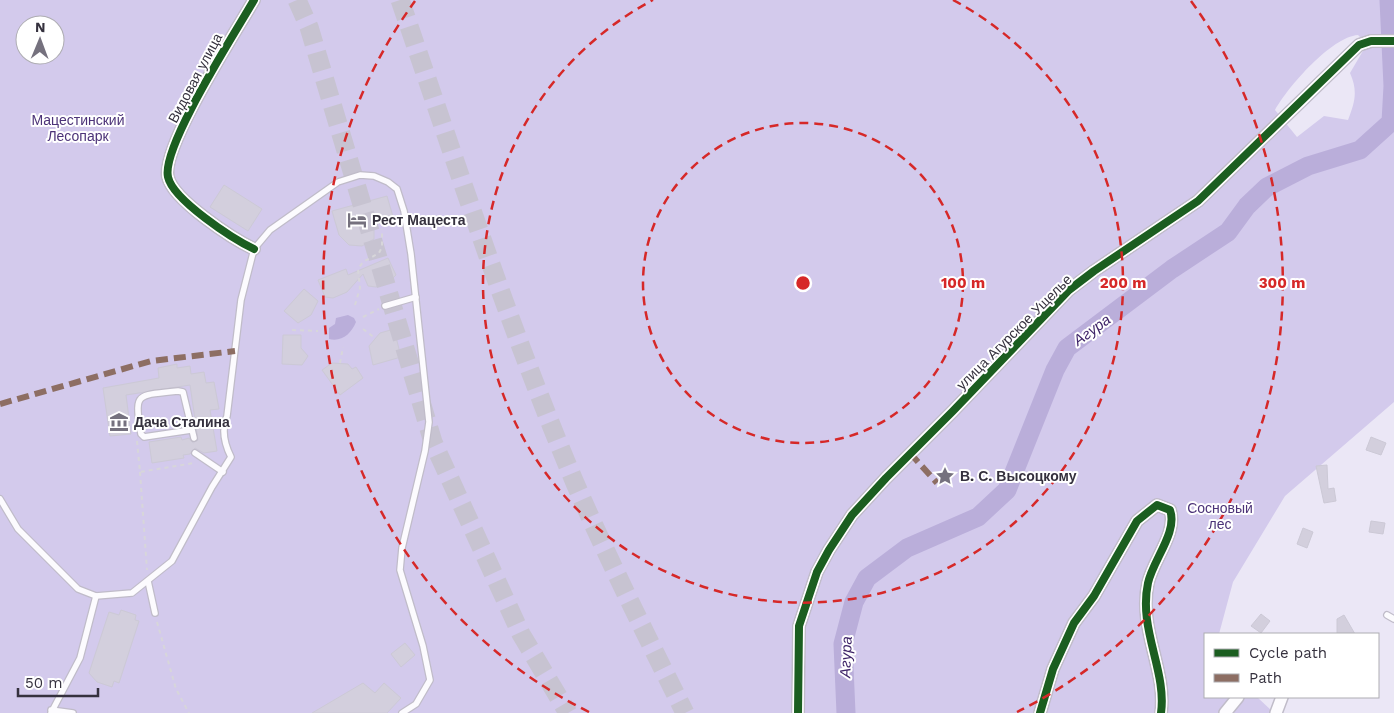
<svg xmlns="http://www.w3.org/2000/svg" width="1394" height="713" font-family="'Work Sans',sans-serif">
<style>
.green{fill:#d3caec;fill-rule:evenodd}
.water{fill:#baaeda}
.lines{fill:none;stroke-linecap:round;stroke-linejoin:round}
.river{stroke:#baaeda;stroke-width:19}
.building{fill:#d3cfdd;stroke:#ccc9d6}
.trunk-tunnel{stroke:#c7c3d1;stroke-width:19;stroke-dasharray:19 9;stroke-linecap:butt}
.service-casing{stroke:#c0bcc9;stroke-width:8}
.minor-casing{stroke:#c0bcc9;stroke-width:14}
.path{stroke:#d7d6da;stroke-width:2;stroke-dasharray:4 4;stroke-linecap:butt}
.service{stroke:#fcfbfe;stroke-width:5.5}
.minor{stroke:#fcfbfe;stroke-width:11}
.quiet{stroke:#8d6e63;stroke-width:6;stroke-dasharray:12 6;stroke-linecap:butt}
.cycleway-casing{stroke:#fff;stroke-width:11}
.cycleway{stroke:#1b5e20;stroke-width:8}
.ring{fill:none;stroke:#d62828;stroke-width:2.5;stroke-dasharray:9 6}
.labels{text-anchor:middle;stroke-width:4;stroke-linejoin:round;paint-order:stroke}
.street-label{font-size:14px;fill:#35313e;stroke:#fff}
.park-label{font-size:14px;fill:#4c3378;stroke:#fff}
.poi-label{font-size:14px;font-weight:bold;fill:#35313e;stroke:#fff;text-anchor:start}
.water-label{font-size:15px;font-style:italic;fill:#3e2468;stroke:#fff}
.centre{fill:#d62828;stroke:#fff;stroke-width:2.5}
.ring-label{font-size:15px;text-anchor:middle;font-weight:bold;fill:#d62828;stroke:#fff;stroke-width:4;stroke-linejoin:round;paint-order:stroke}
</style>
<rect width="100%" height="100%" fill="#ebe7f6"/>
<path class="green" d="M0,0H1394V402L1285,496L1233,582L1219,634H1205V697H1257L1274,713H0ZM25,25H55V55H25ZM1358,35L1367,44L1350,73C1358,91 1355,102 1348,120L1324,116L1297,137L1275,110C1288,87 1331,37 1358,35Z"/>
<path class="water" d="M348,315L354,318L356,322C351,334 342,342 329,339V328L335,324L336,318Z"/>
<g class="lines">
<path class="river" d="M846,713L843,644L854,602L867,578L907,548L978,517L1007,490L1055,370L1067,348L1172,269L1228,232L1247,206L1267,187L1308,166L1360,150L1391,122L1393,86L1389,0"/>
</g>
<g class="building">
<path d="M224,185L262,209L248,231L210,207Z"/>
<path d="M387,196L394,220L374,225V239L362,246L349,245L339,235L332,211Z"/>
<path d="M388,258L396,275L390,281L376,287L368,286L363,274L347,292L333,298L325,297L318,280L346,269L348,275Z"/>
<path d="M304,289L318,301L311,315L298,323L284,311Z"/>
<path d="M394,329L401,357L373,365L369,346L380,333Z"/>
<path d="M283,335H301V348L308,356L302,365L282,364Z"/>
<path d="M332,363L348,364L352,369L356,367L363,378L340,395L322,370Z"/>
<path d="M177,364V368L190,366L191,374L204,372L206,383L214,382L219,409L210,410L217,451L204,453L195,448L190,454L183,455L184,458L152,463L149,442L181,437L182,440L189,438L193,443L198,440L190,385L126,395L131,434L110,436L103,388L159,378L158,368Z"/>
<path d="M1371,437L1386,443L1381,455L1366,450Z"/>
<path d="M1327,465L1328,489L1334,488L1336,501L1324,503L1316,466Z"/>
<path d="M1371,521L1385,523L1383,534L1369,532Z"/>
<path d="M1303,528L1313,532L1307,548L1297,544Z"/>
<path d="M121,610L136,615L135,620L139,621L119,683L114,681L112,687L97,682L89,673L109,612L119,615Z"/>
<path d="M1261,614L1270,621L1261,633L1251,626Z"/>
<path d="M1344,615L1355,634H1337V619Z"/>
<path d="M405,643L415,655L401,667L391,654Z"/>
<path d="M363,683L375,693L384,683L401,698L387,713H312Z"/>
</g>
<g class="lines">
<g class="trunk-tunnel">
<path d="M297,0L309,27L433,442L521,634L568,713"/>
<path d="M400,0C456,162 508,325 575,483C609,561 647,637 685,713"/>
</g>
<g class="service-casing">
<g id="service">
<path d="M385,306L416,297"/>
<path d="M191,430L144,437L141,434C134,391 136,396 178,391L183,392L194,438"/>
<path d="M195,453L223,472"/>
<path d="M0,499L18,529L78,589L96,596L132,593L172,561L212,487L231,457C224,443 221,430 227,416L241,300L254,249L270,230L338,182L360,175L374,176L388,182L397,189L404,211L411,254L429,422L425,451L402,548L400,570L423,646L430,680L416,704L402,713"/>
<path d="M148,581L155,613"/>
<path d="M1387,615L1394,619"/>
<path d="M51,710L73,713"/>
<path d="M51,713L80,658L96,596"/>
</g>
</g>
<g class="minor-casing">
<g id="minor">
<path d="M254,249C233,239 173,200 168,177C161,147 237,30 254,0"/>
<path d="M798,713L799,626L817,572L829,550L852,515L886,478L953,411L1069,290L1094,271L1198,201L1359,45L1371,41H1394"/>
<path d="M1040,713L1053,669L1074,623L1094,596L1137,521L1157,505L1170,510C1178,532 1153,560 1148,583C1138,629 1167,671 1161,713"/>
<path d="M1225,713L1238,697"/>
<path d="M1276,713L1282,697"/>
</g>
</g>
<g class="path">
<path d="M355,305L360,288L358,269L363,262L379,253L382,247V229"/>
<path d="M363,317L379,309"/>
<path d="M363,329L375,338"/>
<path d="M292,330L318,331"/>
<path d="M340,363L343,347"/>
<path d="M137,441L140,472L194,463"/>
<path d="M140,472L147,570"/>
<path d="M157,622L176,689L189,713"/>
</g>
<use href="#service" class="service"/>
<use href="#minor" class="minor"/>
<g class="quiet">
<path d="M0,404L151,361L235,351"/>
<path d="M910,453L937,483"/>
</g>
<g class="cycleway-casing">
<g id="cycleway">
<path d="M254,249C233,239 173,200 168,177C161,147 237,30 254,0"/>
<path d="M798,713L799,626L817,572L829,550L852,515L886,478L953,411L1069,290L1094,271L1198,201L1359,45L1371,41H1394"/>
<path d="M1040,713L1053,669L1074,623L1094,596L1137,521L1157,505L1170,510C1178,532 1153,560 1148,583C1138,629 1167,671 1161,713"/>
</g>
</g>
<use href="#cycleway" class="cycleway"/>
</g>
<g class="ring">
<circle cx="803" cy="283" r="160"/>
<path d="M953 0A320 320 0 1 1 653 0"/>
<path d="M589 712A479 479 0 0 1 415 1M1191 1A479 479 0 0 1 1017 712"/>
</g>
<defs>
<g id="hotel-bare" transform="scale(1.5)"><path d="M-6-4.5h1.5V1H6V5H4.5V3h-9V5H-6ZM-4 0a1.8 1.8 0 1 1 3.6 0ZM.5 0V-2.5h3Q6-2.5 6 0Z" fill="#75717e" stroke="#fff" stroke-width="2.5" paint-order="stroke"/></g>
<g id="museum-bare" transform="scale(1.5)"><path d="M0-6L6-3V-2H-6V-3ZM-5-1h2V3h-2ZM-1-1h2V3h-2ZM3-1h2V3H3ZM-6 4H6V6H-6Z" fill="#75717e" stroke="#fff" stroke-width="2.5" paint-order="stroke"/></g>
<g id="sight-bare" transform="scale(1.5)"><path d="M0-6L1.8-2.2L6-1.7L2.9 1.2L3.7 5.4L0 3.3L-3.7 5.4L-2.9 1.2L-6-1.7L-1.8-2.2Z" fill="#75717e" stroke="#fff" stroke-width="2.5" paint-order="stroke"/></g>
</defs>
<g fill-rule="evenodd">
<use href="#hotel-bare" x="357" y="220"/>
<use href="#museum-bare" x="119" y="422"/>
<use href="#sight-bare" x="945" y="476"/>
</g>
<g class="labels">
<g class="street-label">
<text transform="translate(195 78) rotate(-62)" y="5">Видовая улица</text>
<text transform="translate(1014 332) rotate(-45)" y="5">улица Агурское Ущелье</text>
</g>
<g class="park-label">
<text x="78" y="125">Мацестинский<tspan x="78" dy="16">Лесопарк</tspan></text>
<text x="1220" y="513">Сосновый<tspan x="1220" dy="16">лес</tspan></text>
</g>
<g class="poi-label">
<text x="372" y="225">Рест Мацеста</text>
<text x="134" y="427">Дача Сталина</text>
<text x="960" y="481">В. С. Высоцкому</text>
</g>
<g class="water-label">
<text transform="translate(1092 330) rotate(-36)" y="5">Агура</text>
<text transform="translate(846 657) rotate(-88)" y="5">Агура</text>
</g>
</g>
<circle cx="803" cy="283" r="8" class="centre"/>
<g class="ring-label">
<text x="963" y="288">100 m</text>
<text x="1123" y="288">200 m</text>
<text x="1282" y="288">300 m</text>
</g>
<rect x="1204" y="633" width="175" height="65" fill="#ffffff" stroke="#aeadb2"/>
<rect x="1214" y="649" width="25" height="8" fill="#1b5e20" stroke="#aeadb2"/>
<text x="1249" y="658" font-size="15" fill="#35313e">Cycle path</text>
<rect x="1214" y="674" width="25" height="8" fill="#8d6e63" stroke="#aeadb2"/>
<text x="1249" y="683" font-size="15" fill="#35313e">Path</text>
<g transform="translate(40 40) rotate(1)"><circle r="24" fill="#ffffff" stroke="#aeadb2"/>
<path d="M0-4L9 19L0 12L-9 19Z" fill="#75717e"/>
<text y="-8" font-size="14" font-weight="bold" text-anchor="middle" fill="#35313e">N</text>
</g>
<path d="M18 688v8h80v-8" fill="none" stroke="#35313e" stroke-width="2.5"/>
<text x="25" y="688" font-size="15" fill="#35313e" stroke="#ffffff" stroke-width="4" paint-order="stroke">50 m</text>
</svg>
